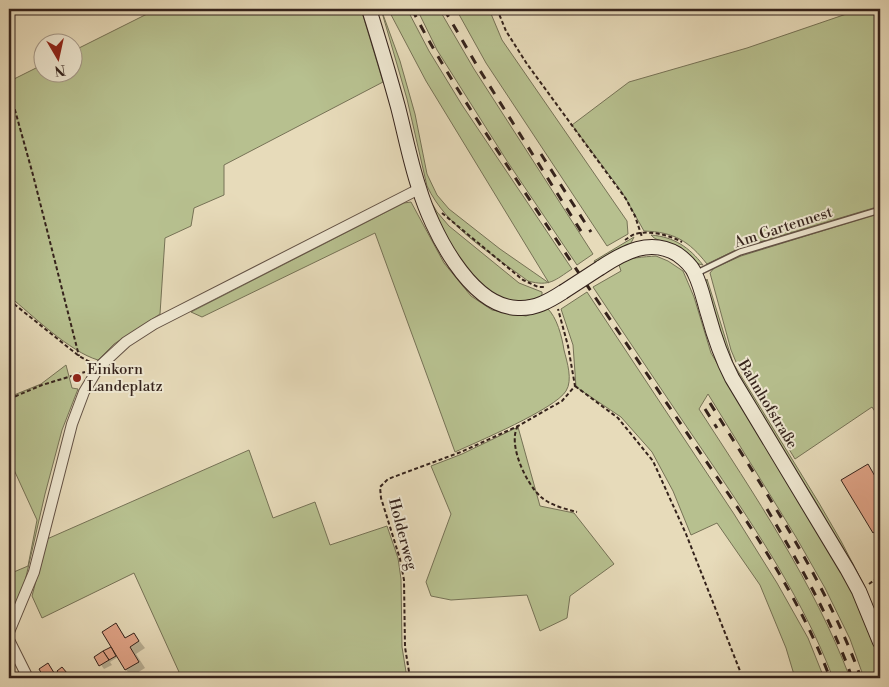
<svg xmlns="http://www.w3.org/2000/svg" width="889" height="687" font-family="'Libre Bodoni',serif">
<style>
.green{fill:#b7c08f;stroke:#767256}
.shadow{fill:#0003}
.building{fill:#e1a488;stroke:#35231c}
.lines{fill:none;stroke-linecap:round;stroke-linejoin:round}
.service-casing{stroke:#625144;stroke-width:8}
.minor-casing{stroke:#625144;stroke-width:12}
.secondary-casing{stroke:#35231c;stroke-width:16}
.path{stroke:#35231c;stroke-width:2;stroke-dasharray:4 2.5;stroke-linecap:butt}
.service{stroke:#efe8d2;stroke-width:5}
.minor{stroke:#efe8d2;stroke-width:10}
.secondary{stroke:#efe8d2;stroke-width:14}
.rail{stroke:#35231c;stroke-width:3;stroke-dasharray:9 9;stroke-linecap:butt}
.secondary-bridge-casing{stroke:#35231c;stroke-width:16;stroke-linecap:butt}
.secondary-bridge{stroke:#efe8d2;stroke-width:14}
.poi-dot{fill:#8f2418;stroke:#efe8d2;stroke-width:2}
.labels{text-anchor:middle;stroke-width:4;stroke-linejoin:round;paint-order:stroke}
.street-label{font-size:15px;fill:#35231c;stroke:#efe8d2}
.poi-label{font-size:15px;fill:#35231c;stroke:#efe8d2;text-anchor:start}
</style>
<rect width="100%" height="100%" fill="#e7dbba"/>
<filter id="stains"><feTurbulence type="fractalNoise" baseFrequency=".004" numOctaves="4"/><feColorMatrix values="0 0 0 0 .2 0 0 0 0 .09 0 0 0 0 .02 0 0 0 .5 -.17"/></filter>
<radialGradient id="worn" r=".72"><stop offset=".6" stop-color="#630" stop-opacity="0"/><stop offset="1" stop-color="#630" stop-opacity=".3"/></radialGradient>
<g class="green">
<path d="M157,9H361L383,82L224,165V195L194,208L191,226L165,238L160,314L114,344L98,360C70,352 32,315 9,296V79L10,81L42,65V72H72L73,51Z"/>
<path d="M381,9L400,61L415,114L427,174L437,195L449,209L500,249L549,283L426,81L388,9H407L429,51L462,105L572,269C555,280 550,287 528,281C492,254 447,228 427,186L407,99Z"/>
<path d="M417,9H439L474,69L593,254L577,265L507,161L437,50Z"/>
<path d="M456,9H489L502,40L627,221L628,234L607,246L486,63Z"/>
<path d="M861,9H880V206L740,248L707,264C689,241 674,232 644,231L622,192L572,125L629,82L747,48Z"/>
<path d="M425,191L437,212L449,226L519,283L542,292V298L517,302L499,298L475,281L450,245Z"/>
<path d="M411,202L444,263L471,296L492,310L513,314L526,316L547,308C557,317 562,337 564,350C567,362 573,380 566,391C555,409 477,442 455,452L375,233L202,317L191,312L404,203Z"/>
<path d="M880,213V419L872,407L795,459L736,362L731,350L710,273L714,268L741,256Z"/>
<path d="M651,235C674,237 689,247 703,265C689,263 680,250 669,244C662,240 656,241 651,235Z"/>
<path d="M634,237L630,245L596,264L594,261Z"/>
<path d="M656,256L668,261L683,271L694,297L711,353L854,592L880,657V678H864L850,639L825,588L796,537L708,394L699,409C754,494 814,583 850,678H833C804,602 759,534 714,467C673,407 633,347 593,287L621,271L619,265C628,257 644,257 656,256Z"/>
<path d="M707,279L733,363L819,503L841,541L864,585H862L817,504L730,364L705,283Z"/>
<path d="M587,292L734,514L777,583L808,638L824,678H795L786,648L760,585L717,523L691,535L673,491L652,452L621,417L576,387L573,345L561,309Z"/>
<path d="M66,365L72,388L78,389L62,430L45,494L23,590L9,620V574L28,566L37,520L9,459V389L14,395L41,384Z"/>
<path d="M518,427L540,506L574,513L614,564L570,596L567,618L540,631L527,595L451,600L431,596L426,582L451,514L431,466L462,454Z"/>
<path d="M249,450L273,518L315,502L330,545L387,526L398,558L401,579L402,647L407,678H167L179,672L134,573L42,618L32,596L47,539Z"/>
</g>
<g class="shadow">
<path d="M868,466L880,484V534L878,536L874,532Z"/>
<path d="M116,625L127,639L134,634L145,648L136,654L145,668L132,676L126,670L118,657L110,662L112,665L104,669L96,658L110,649L115,652Z"/>
</g>
<g class="building">
<path d="M868,464L880,485V528L873,533L841,480Z"/>
<path d="M116,623L125,638L134,633L139,641L130,647L139,662L125,670L102,632Z"/>
<path d="M111,647L116,656L109,660L103,651Z"/>
<path d="M103,651L109,660L99,666L94,657Z"/>
<path d="M48,663L56,676L52,678H44L39,669Z"/>
<path d="M62,667L67,673L61,677L57,671Z"/>
</g>
<g class="lines">
<g class="service-casing">
<path id="service" d="M697,273L740,252L880,210"/>
</g>
<g class="minor-casing">
<g id="minor">
<path d="M9,632L34,572L72,424L84,392L99,367L126,342L154,324L419,189"/>
<path d="M9,640L28,678"/>
</g>
</g>
<g class="secondary-casing">
<g id="secondary">
<path d="M369,9C379,41 389,74 398,107C405,134 410,161 419,188C431,228 469,307 518,308C535,309 549,301 563,292"/>
<path d="M600,268C624,252 650,238 677,254C684,259 692,266 695,274C701,286 704,301 708,314C714,336 721,357 732,378L847,569L859,591L880,642"/>
</g>
</g>
<g class="path">
<path d="M497,9L506,31L527,64L626,199L635,216L642,237"/>
<path d="M873,9L880,21"/>
<path d="M880,80L876,115L880,150"/>
<path d="M13,103L33,175L79,356"/>
<path d="M442,213L523,280L538,287H546"/>
<path d="M625,240C628,238 632,235 635,234C650,230 669,235 682,242"/>
<path d="M9,300L79,356L90,362"/>
<path d="M575,386L618,418L653,461L686,534L742,676L749,678"/>
<path d="M9,399L42,385L85,372"/>
<path d="M518,426C507,443 526,484 541,497C550,505 565,509 577,512"/>
<path d="M869,584L880,576"/>
<path d="M410,678L405,647L404,580L400,559L381,498L380,487L388,479L461,452L518,426L562,401L575,386L568,346L558,309"/>
</g>
<use href="#service" class="service"/>
<use href="#minor" class="minor"/>
<use href="#secondary" class="secondary"/>
<g class="rail">
<path d="M412,9C443,70 482,127 520,185C577,271 635,356 693,442C744,517 798,592 830,678"/>
<path d="M444,9L479,69L584,236"/>
<path d="M541,154L591,232"/>
<path d="M710,403C765,492 825,579 861,678"/>
<path d="M705,409L717,428"/>
<path d="M767,509C799,564 831,618 852,678"/>
</g>
<g class="secondary-bridge-casing">
<path id="secondary-bridge" d="M563,292L600,268"/>
</g>
<use href="#secondary-bridge" class="secondary-bridge"/>
</g>
<circle class="poi-dot" cx="77" cy="378" r="5"/>
<g class="labels">
<g class="street-label">
<text transform="translate(783 227) rotate(-18)" y="5">Am Gartennest</text>
<text transform="translate(768 404) rotate(59)" y="5">Bahnhofstraße</text>
<text transform="translate(403 534) rotate(75)" y="5">Holderweg</text>
</g>
<g class="poi-label">
<text x="87" y="374">Einkorn<tspan x="87" dy="17">Landeplatz</tspan></text>
</g>
</g>
<rect width="889" height="687" fill="none" stroke="#e7dbba" stroke-width="30"/>
<rect x="10" y="10" width="869" height="667" fill="none" stroke="#35231c" stroke-width="2.5"/>
<rect x="15" y="15" width="859" height="657" fill="none" stroke="#35231c"/>
<g transform="translate(58 58) rotate(171)"><circle r="24" fill="#efe8d2" stroke="#a59989"/>
<path d="M0-4L9 19L0 12L-9 19Z" fill="#8f2418"/>
<text y="-8" font-size="14" font-weight="bold" text-anchor="middle" fill="#35231c">N</text>
</g>
<rect width="100%" height="100%" filter="url(#stains)"/>
<rect width="100%" height="100%" fill="url(#worn)"/>
</svg>
